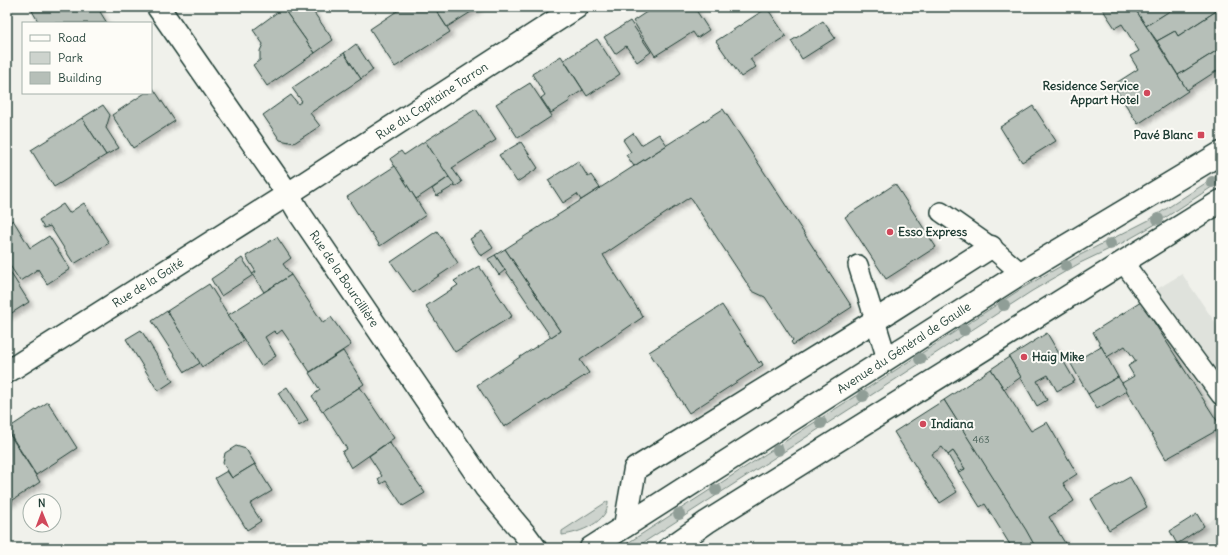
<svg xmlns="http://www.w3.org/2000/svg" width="1228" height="555" font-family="Delius,sans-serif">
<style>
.built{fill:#dfe2dc}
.green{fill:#cdd3cd;stroke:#768880}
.building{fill:#b6bfb8;stroke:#1f3d34;filter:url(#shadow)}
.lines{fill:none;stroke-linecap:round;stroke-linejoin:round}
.service-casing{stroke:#1f3d34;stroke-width:22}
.minor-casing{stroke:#1f3d34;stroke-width:25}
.primary-casing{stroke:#1f3d34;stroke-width:25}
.service{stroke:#fdfcf7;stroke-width:19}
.minor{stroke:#fdfcf7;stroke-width:22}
.primary{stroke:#fdfcf7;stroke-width:22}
.tree{fill:#909e97}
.poi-dot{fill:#d1495b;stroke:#fdfcf7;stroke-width:1.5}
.labels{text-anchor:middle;stroke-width:4;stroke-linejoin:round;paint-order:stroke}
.number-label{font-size:10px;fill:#455e55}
.poi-label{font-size:12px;font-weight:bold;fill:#1f3d34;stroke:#fdfcf7;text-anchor:start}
.street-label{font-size:12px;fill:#1f3d34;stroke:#fdfcf7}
</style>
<defs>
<filter id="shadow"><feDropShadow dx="3.5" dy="3.5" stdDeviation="2" flood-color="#0004"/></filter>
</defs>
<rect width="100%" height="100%" fill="#f0f1eb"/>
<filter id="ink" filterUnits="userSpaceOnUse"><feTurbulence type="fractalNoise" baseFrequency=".025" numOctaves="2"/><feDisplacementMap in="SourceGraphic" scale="8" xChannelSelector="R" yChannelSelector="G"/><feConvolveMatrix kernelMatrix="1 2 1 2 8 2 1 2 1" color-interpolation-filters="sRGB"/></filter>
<g filter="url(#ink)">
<g class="built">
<path d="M1182,274L1221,331V439L1137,301Z"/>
<path d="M1221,514V548H1169Z"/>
</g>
<g class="green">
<path d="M1221,173V181L1154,225L1124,242L1080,263L1032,291L635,548H620L1021,289L1080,255L1149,220Z"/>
<path d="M608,501C609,522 580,533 562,535V531Z"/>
</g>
<g class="building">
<path d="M39,7H97L107,23H39L32,11Z"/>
<path d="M285,7H310L333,40L315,53L283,8Z"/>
<path d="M403,7H434L450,32L395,67L370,29Z"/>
<path d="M434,7H479L447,27Z"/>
<path d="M654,7H694L709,30L697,38L693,32L655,56L633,21Z"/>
<path d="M1101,7H1134L1188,91L1138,124L1113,85L1138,69L1130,56L1139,51L1122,24L1115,28Z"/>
<path d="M1134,7H1170L1172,10L1146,26Z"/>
<path d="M1176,7H1221V8L1178,36L1175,31L1157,41L1146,26Z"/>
<path d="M283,8L315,53L267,86L253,65L260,60V51L263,44L253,30Z"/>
<path d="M767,8L786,36L750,59L756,67L741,77L716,41Z"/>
<path d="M1221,8V48L1178,75L1157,41L1175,31L1178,36Z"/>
<path d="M630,21L651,52L637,62L626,46L615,54L604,37Z"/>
<path d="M823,21L835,38L802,59L791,41Z"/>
<path d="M597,39L620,74L587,96L564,60Z"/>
<path d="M356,44L373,70L361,79L344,53Z"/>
<path d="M1221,48V68L1187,90L1178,75Z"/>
<path d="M344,53L361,79L310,113L320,126L294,143L280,140L263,115L291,95L298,104L302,101L292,88Z"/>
<path d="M561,56L583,90L569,99L570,101L551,113L541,98L545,95L532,74Z"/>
<path d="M530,83L552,116L518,138L496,104Z"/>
<path d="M153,88L175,121L133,148L112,115L145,93H151V89Z"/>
<path d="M103,105L110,115L106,128L119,148L106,155L82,118Z"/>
<path d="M1033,106L1056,141L1022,162L1000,127Z"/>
<path d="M476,109L496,140L452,168L462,182L455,187L425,141Z"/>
<path d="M723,109L852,307L793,345L791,342L793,340L765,297L752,291L690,197L603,255L643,317L580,360L589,373L504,427L477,385L560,331L505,249Z"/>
<path d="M82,118L106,155L54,187L31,150Z"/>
<path d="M633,133L641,145L659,134L667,145L634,166L626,155L631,152L623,140Z"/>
<path d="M425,141L449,177L416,199L390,159L401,151L404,155Z"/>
<path d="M521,142L538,168L517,182L499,155Z"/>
<path d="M578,161L588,177L591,175L600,188L581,200L577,194L563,203L548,180Z"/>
<path d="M395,166L426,215L380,246L371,232L370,233L347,197Z"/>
<path d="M449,177L455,185L437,196L432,189Z"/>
<path d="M895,184L936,247L886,279L845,217Z"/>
<path d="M84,203L109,243L74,264L50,226L44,228L39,220L63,204L69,213Z"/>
<path d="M13,220L30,248L49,236L70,269L47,284L38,269L20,281L7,261V224Z"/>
<path d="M437,231L458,263L413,293L391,262Z"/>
<path d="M482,231L493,248L481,256L470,239Z"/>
<path d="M277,237L291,258L283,264L291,275L264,292L252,274L256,272L246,256Z"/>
<path d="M505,249L560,331L551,337L495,255Z"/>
<path d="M495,255L505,270L499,275L488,259Z"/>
<path d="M242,258L253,275L221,296L211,279Z"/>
<path d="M479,266L512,316L455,352L426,306L458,285L454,281Z"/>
<path d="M7,267L29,302L7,316Z"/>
<path d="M291,275L323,323L331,317L351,345L310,372L282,330L277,334L274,331L265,337L276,356L261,366L228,315Z"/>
<path d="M209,284L244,340L202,367L167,311Z"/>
<path d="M1141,302L1221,427V428L1166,459L1122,383L1134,376L1128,366L1136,361L1125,346L1107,357L1093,332Z"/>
<path d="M722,305L759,363L761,361L763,365L689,413L649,352Z"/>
<path d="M167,311L200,363L185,372L152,321Z"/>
<path d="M141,330L173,381L158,391L126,339Z"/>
<path d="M1047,333L1075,381L1057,391L1048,375L1037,381L1047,400L1037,406L1009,357Z"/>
<path d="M1101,346L1118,377L1088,394L1071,364Z"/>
<path d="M343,351L364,384L323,412L312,396L320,390L309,373Z"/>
<path d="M1009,357L1021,377L1004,389L991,369Z"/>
<path d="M991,369L1031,431L1047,422L1077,474L1063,483L1074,501L1049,517L1068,548H1036L944,400Z"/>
<path d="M1118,377L1127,391L1097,409L1088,394Z"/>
<path d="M287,387L308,420L299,426L278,393Z"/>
<path d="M360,387L394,438L351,468L342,452L347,449L323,411Z"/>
<path d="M944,400L1026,530L1036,548H1012L985,504L980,507L958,472L965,469L953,451L948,455L942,447L932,454L957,492L940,503L937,498L936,499L894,432Z"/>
<path d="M48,402L77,448L36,475L7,429Z"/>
<path d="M8,432L40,482L7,504V433Z"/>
<path d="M389,442L425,493L403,506L386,481L381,484L378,479L382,476L369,456Z"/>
<path d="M236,446L246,449L255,464L232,478L223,463L225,453Z"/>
<path d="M953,451L965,469L958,472L948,455Z"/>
<path d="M255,464L272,491L250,504L261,521L247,530L215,478L227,471L232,478Z"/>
<path d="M1130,477L1147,507L1109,530L1091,499Z"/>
<path d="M1197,514L1204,526L1177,544L1170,531Z"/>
</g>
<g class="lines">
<g class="service-casing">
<g id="service">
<path d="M941,212L991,247L1021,273"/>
<path d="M1123,262L1221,395"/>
<path d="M858,265L887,359"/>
</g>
</g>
<g class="minor-casing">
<g id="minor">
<path d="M158,7L288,194L298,211L486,488L524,533L535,548"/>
<path d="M7,372L288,194L577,7"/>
<path d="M625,526L635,469L876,320L991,247"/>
</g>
</g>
<g class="primary-casing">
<g id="primary">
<path d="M591,548L1021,273L1221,153"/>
<path d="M670,548L707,522L1221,201"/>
</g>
</g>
<use href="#service" class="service"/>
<use href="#minor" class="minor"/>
<use href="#primary" class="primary"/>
</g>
<g class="tree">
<circle cx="1212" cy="182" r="6"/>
<circle cx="1158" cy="219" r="6"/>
<circle cx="1110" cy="244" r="6"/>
<circle cx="1066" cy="266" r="6"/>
<circle cx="1004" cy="305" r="6"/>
<circle cx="964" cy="330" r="6"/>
<circle cx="920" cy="359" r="6"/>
<circle cx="863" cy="396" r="6"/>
<circle cx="821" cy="423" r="6"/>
<circle cx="778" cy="450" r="6"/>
<circle cx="716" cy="490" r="6"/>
<circle cx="679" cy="514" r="6"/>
</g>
</g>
<g class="poi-dot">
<circle cx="1147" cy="93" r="4"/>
<rect x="1197" y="131" width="8" height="8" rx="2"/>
<circle cx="890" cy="232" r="4"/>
<circle cx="1024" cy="357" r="4"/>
<circle cx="923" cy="424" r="4"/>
</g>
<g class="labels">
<g class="number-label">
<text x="981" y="443">463</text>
</g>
<g class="poi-label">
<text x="1139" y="90" text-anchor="end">Residence Service<tspan x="1139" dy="14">Appart Hotel</tspan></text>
<text x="1193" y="139" text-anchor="end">Pavé Blanc</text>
<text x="898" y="236">Esso Express</text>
<text x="1032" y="361">Haig Mike</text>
<text x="931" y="428">Indiana</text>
</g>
<g class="street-label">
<text transform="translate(432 101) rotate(-33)" y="4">Rue du Capitaine Tarron</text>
<text transform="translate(344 279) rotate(56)" y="4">Rue de la Bourcillière</text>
<text transform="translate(148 283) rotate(-32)" y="4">Rue de la Gaité</text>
<text transform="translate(904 348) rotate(-33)" y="4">Avenue du Général de Gaulle</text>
</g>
</g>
<rect width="1228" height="555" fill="none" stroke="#fdfcf7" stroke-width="24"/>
<rect x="12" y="12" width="1204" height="531" fill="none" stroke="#1f3d34" stroke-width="1.5" filter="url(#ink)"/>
<rect x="22" y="22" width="130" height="72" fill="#fdfcf7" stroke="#a4b0a9"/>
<rect x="30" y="35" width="20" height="6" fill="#fdfcf7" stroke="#a4b0a9"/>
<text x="58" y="42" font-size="12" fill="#1f3d34">Road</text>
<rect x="30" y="52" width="20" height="12" fill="#cdd3cd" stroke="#a4b0a9"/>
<text x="58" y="62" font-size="12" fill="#1f3d34">Park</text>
<rect x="30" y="72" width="20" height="12" fill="#b6bfb8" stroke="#a4b0a9"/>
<text x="58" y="82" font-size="12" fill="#1f3d34">Building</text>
<g transform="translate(42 513) rotate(359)"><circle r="19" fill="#fdfcf7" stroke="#a4b0a9"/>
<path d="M0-3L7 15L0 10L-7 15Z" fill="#d1495b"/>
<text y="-6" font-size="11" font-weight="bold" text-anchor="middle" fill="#1f3d34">N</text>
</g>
</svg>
